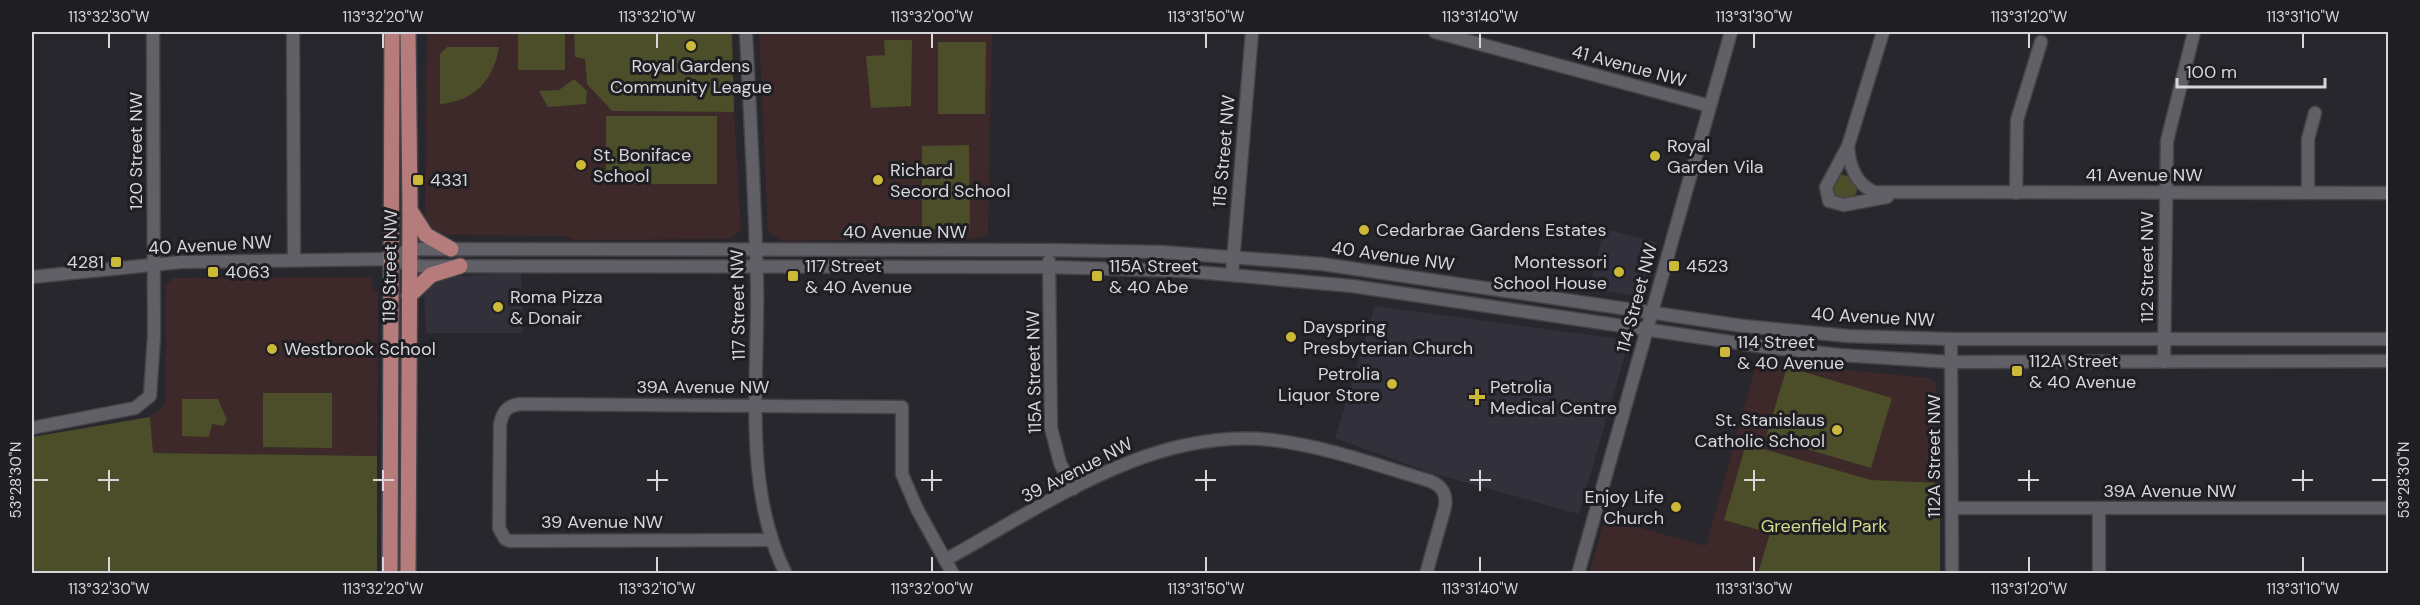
<svg xmlns="http://www.w3.org/2000/svg" width="2420" height="605" font-family="'DM Sans',sans-serif">
	<style>
		.built { fill: #31303b }
		.education { fill: #3d2929 }
		.green { fill: #4b4e28 }
		.lines { fill: none; stroke-linecap: round; stroke-linejoin: round }
		.minor-casing { stroke: #444348; stroke-width: 15 }
		.major-casing { stroke: #444348; stroke-width: 18 }
		.minor { stroke: #616067; stroke-width: 12 }
		.major { stroke: #b57c7b; stroke-width: 15 }
		.ticks { fill: none; stroke: #d7d6da; stroke-width: 2 }
		.poi-dot { fill: #cdb938; stroke: #1e1e23; stroke-width: 2 }
		.labels { text-anchor: middle; dominant-baseline: central; stroke-width: 6; stroke-linejoin: round; paint-order: stroke }
		.poi-label { font-size: 18px; fill: #d7d6da; stroke: #1e1e23; text-anchor: start }
		.street-label { font-size: 18px; fill: #d7d6da; stroke: #1e1e23 }
		.park-label { font-size: 18px; fill: #d5db8c; stroke: #1e1e23 }
		.neatline { fill: none; stroke: #d7d6da; stroke-width: 2 }
		.ticks-label { font-size: 15px; text-anchor: middle; fill: #d7d6da }
	</style>
	<rect width="100%" height="100%" fill="#28272d"/>
	<g class="built">
		<polygon points="1604,229 1656,242 1641,297 1589,289"/>
		<polygon points="521,273 523,333 426,333 424,290 439,277"/>
		<polygon points="1375,306 1620,339 1628,344 1579,514 1428,472 1335,438"/>
	</g>
	<g class="education">
		<polygon points="427,32 574,32 575,57 585,59 587,84 612,111 734,112 741,229 731,239 574,240 564,236 448,235 435,231 425,218"/>
		<polygon points="759,32 992,32 988,236 968,239 781,241 768,232"/>
		<polygon points="371,277 372,288 378,293 377,456 152,453 150,417 165,404 166,285 173,278"/>
		<polygon points="1757,361 1928,378 1936,383 1940,483 1787,477 1758,573 1589,574 1605,518 1706,546"/>
	</g>
	<g class="green">
		<rect x="518" y="32" width="47" height="38"/>
		<polygon points="574,32 732,32 734,112 612,111 587,84 585,59 575,57"/>
		<polygon points="884,40 912,40 911,106 871,108 866,56 885,55"/>
		<polygon points="938,42 986,42 985,114 938,114"/>
		<path d="M447,47h52c-5,33 -26,55 -59,57v-50z"/>
		<polygon points="574,79 587,91 586,104 548,107 539,91 559,90"/>
		<rect x="606" y="116" width="111" height="68"/>
		<polygon points="969,145 970,229 922,229 922,146"/>
		<path d="M1840,174l8,2c6,7 13,12 6,21l-12,3 -8,-4 -3,-9z"/>
		<polygon points="1787,367 1892,398 1871,468 1766,437"/>
		<polygon points="263,393 332,393 332,448 263,447"/>
		<polygon points="182,399 218,399 227,420 223,426 212,424 209,437 182,436"/>
		<polygon points="150,417 153,453 377,456 377,573 32,573 32,437"/>
		<polygon points="1746,444 1871,480 1940,483 1940,573 1758,573 1770,533 1724,520"/>
	</g>
	<g class="lines">
		<g class="minor-casing">
			<g id="minor">
				<polyline points="293,32 294,260"/>
				<path d="M746,32c4,83 9,167 11,250 2,94 -15,206 29,292"/>
				<polyline points="1435,32 1710,106"/>
				<path d="M1883,32l-35,114c1,19 8,38 26,46l514,1"/>
				<polyline points="1848,146 1826,187 1829,201 1844,205 1887,197"/>
				<polyline points="2016,193 2017,120 2041,42"/>
				<polyline points="2308,193 2308,139 2315,113"/>
				<polyline points="391,259 409,249 1049,250 1162,252 1322,264 1743,326 1848,336 1951,339 2388,339"/>
				<polyline points="1049,261 1051,428 1060,463 1073,489"/>
				<polyline points="1232,274 1252,32"/>
				<polyline points="32,277 181,262 391,259 409,265 421,266 1050,267 1185,271 1352,286 1765,347 1840,355 1951,362 2388,361"/>
				<polyline points="1951,339 1952,574"/>
				<polyline points="2164,362 2167,141 2194,32"/>
				<polyline points="32,428 135,408 150,396 154,336 153,32"/>
				<polyline points="1952,508 2388,508"/>
				<path d="M772,540l-262,1 -5,-2 -6,-11 1,-104c3,-13 7,-18 20,-20l382,3v67l15,35 36,65"/>
				<path d="M945,560c102,-56 206,-133 327,-120 53,6 107,26 158,41 12,5 17,12 15,26l-19,67"/>
				<polyline points="1578,574 1731,32"/>
				<polyline points="2099,574 2099,509"/>
			</g>
		</g>
		<g class="major-casing">
			<g id="major">
				<polyline points="410,210 426,235 451,249"/>
				<polyline points="409,296 431,275 460,266"/>
				<polyline points="390,574 392,32"/>
				<polyline points="408,574 410,210 408,32"/>
			</g>
		</g>
		<use href="#minor" class="minor"/>
		<use href="#major" class="major"/>
	</g>
	<path class="ticks" d="M109,33v15M383,33v15M657,33v15M932,33v15M1206,33v15M1480,33v15M1754,33v15M2029,33v15M2303,33v15M109,470v21M383,470v21M657,470v21M932,470v21M1206,470v21M1480,470v21M1754,470v21M2029,470v21M2303,470v21M33,480h15M98,480h21M373,480h21M647,480h21M921,480h21M1195,480h21M1470,480h21M1744,480h21M2018,480h21M2292,480h21M2372,480h15M109,557v15M383,557v15M657,557v15M932,557v15M1206,557v15M1480,557v15M1754,557v15M2029,557v15M2303,557v15"/>
	<g class="poi-dot">
		<circle cx="691" cy="46" r="6"/>
		<circle cx="1655" cy="156" r="6"/>
		<circle cx="581" cy="165" r="6"/>
		<rect x="412" y="174" width="12" height="12" rx="3"/>
		<circle cx="878" cy="180" r="6"/>
		<circle cx="1364" cy="230" r="6"/>
		<rect x="110" y="256" width="12" height="12" rx="3"/>
		<rect x="1668" y="260" width="12" height="12" rx="3"/>
		<rect x="207" y="266" width="12" height="12" rx="3"/>
		<circle cx="1619" cy="272" r="6"/>
		<rect x="787" y="270" width="12" height="12" rx="3"/>
		<rect x="1091" y="270" width="12" height="12" rx="3"/>
		<circle cx="498" cy="307" r="6"/>
		<circle cx="1291" cy="337" r="6"/>
		<circle cx="272" cy="349" r="6"/>
		<rect x="1719" y="346" width="12" height="12" rx="3"/>
		<rect x="2011" y="365" width="12" height="12" rx="3"/>
		<circle cx="1392" cy="384" r="6"/>
		<path d="M1474 388h6v6h6v6h-6v6h-6v-6h-6v-6h6z"/>
		<circle cx="1837" cy="430" r="6"/>
		<circle cx="1676" cy="507" r="6"/>
	</g>
	<g class="labels">
		<g class="poi-label">
			<text x="691" y="66" text-anchor="middle">Royal Gardens<tspan x="691" dy="21">Community League</tspan></text>
			<text x="1667" y="146">Royal<tspan x="1667" dy="21">Garden Vila</tspan></text>
			<text x="593" y="155">St. Boniface<tspan x="593" dy="21">School</tspan></text>
			<text x="890" y="170">Richard<tspan x="890" dy="21">Secord School</tspan></text>
			<text x="430" y="180">4331</text>
			<text x="1376" y="230">Cedarbrae Gardens Estates</text>
			<text x="104" y="262" text-anchor="end">4281</text>
			<text x="1607" y="262" text-anchor="end">Montessori<tspan x="1607" dy="21">School House</tspan></text>
			<text x="805" y="266">117 Street<tspan x="805" dy="21">&amp; 40 Avenue</tspan></text>
			<text x="1109" y="266">115A Street<tspan x="1109" dy="21">&amp; 40 Abe</tspan></text>
			<text x="1686" y="266">4523</text>
			<text x="225" y="272">4063</text>
			<text x="510" y="297">Roma Pizza<tspan x="510" dy="21">&amp; Donair</tspan></text>
			<text x="1303" y="327">Dayspring<tspan x="1303" dy="21">Presbyterian Church</tspan></text>
			<text x="1737" y="342">114 Street<tspan x="1737" dy="21">&amp; 40 Avenue</tspan></text>
			<text x="284" y="349">Westbrook School</text>
			<text x="2029" y="361">112A Street<tspan x="2029" dy="21">&amp; 40 Avenue</tspan></text>
			<text x="1380" y="374" text-anchor="end">Petrolia<tspan x="1380" dy="21">Liquor Store</tspan></text>
			<text x="1490" y="387">Petrolia<tspan x="1490" dy="21">Medical Centre</tspan></text>
			<text x="1825" y="420" text-anchor="end">St. Stanislaus<tspan x="1825" dy="21">Catholic School</tspan></text>
			<text x="1664" y="497" text-anchor="end">Enjoy Life<tspan x="1664" dy="21">Church</tspan></text>
		</g>
		<g class="street-label">
			<text transform="translate(1629 66) rotate(15)">41 Avenue NW</text>
			<text transform="translate(136 151) rotate(-90)">120 Street NW</text>
			<text transform="translate(1224 151) rotate(-85)">115 Street NW</text>
			<text x="2144" y="175">41 Avenue NW</text>
			<text x="905" y="232">40 Avenue NW</text>
			<text transform="translate(210 245) rotate(-3)">40 Avenue NW</text>
			<text transform="translate(1393 256) rotate(8)">40 Avenue NW</text>
			<text transform="translate(390 266) rotate(-89)">119 Street NW</text>
			<text transform="translate(2147 267) rotate(-90)">112 Street NW</text>
			<text transform="translate(1637 298) rotate(-75)">114 Street NW</text>
			<text transform="translate(738 305) rotate(-91)">117 Street NW</text>
			<text transform="translate(1873 317) rotate(3)">40 Avenue NW</text>
			<text transform="translate(1034 372) rotate(-91)">115A Street NW</text>
			<text x="703" y="387">39A Avenue NW</text>
			<text transform="translate(1934 456) rotate(-90)">112A Street NW</text>
			<text transform="translate(1077 470) rotate(-27)">39 Avenue NW</text>
			<text x="2170" y="491">39A Avenue NW</text>
			<text x="602" y="522">39 Avenue NW</text>
		</g>
		<g class="park-label">
			<text x="1824" y="526">Greenfield Park</text>
		</g>
	</g>
	<rect width="2420" height="605" fill="none" stroke="#1e1e23" stroke-width="66"/>
	<path d="M2177 78v9h148v-9" fill="none" stroke="#d7d6da" stroke-width="3"/>
	<text x="2186" y="78" font-size="18" fill="#d7d6da" stroke="#1e1e23" stroke-width="4.5" paint-order="stroke">100 m</text>
	<rect x="33" y="33" width="2354" height="539" class="neatline"/>
	<g class="ticks-label">
		<text x="109" y="22">113°32'30"W</text>
		<text x="383" y="22">113°32'20"W</text>
		<text x="657" y="22">113°32'10"W</text>
		<text x="932" y="22">113°32'00"W</text>
		<text x="1206" y="22">113°31'50"W</text>
		<text x="1480" y="22">113°31'40"W</text>
		<text x="1754" y="22">113°31'30"W</text>
		<text x="2029" y="22">113°31'20"W</text>
		<text x="2303" y="22">113°31'10"W</text>
		<text transform="translate(16 480) rotate(-90)" y="5">53°28'30"N</text>
		<text transform="translate(2404 480) rotate(-90)" y="5">53°28'30"N</text>
		<text x="109" y="594">113°32'30"W</text>
		<text x="383" y="594">113°32'20"W</text>
		<text x="657" y="594">113°32'10"W</text>
		<text x="932" y="594">113°32'00"W</text>
		<text x="1206" y="594">113°31'50"W</text>
		<text x="1480" y="594">113°31'40"W</text>
		<text x="1754" y="594">113°31'30"W</text>
		<text x="2029" y="594">113°31'20"W</text>
		<text x="2303" y="594">113°31'10"W</text>
	</g>
</svg>
